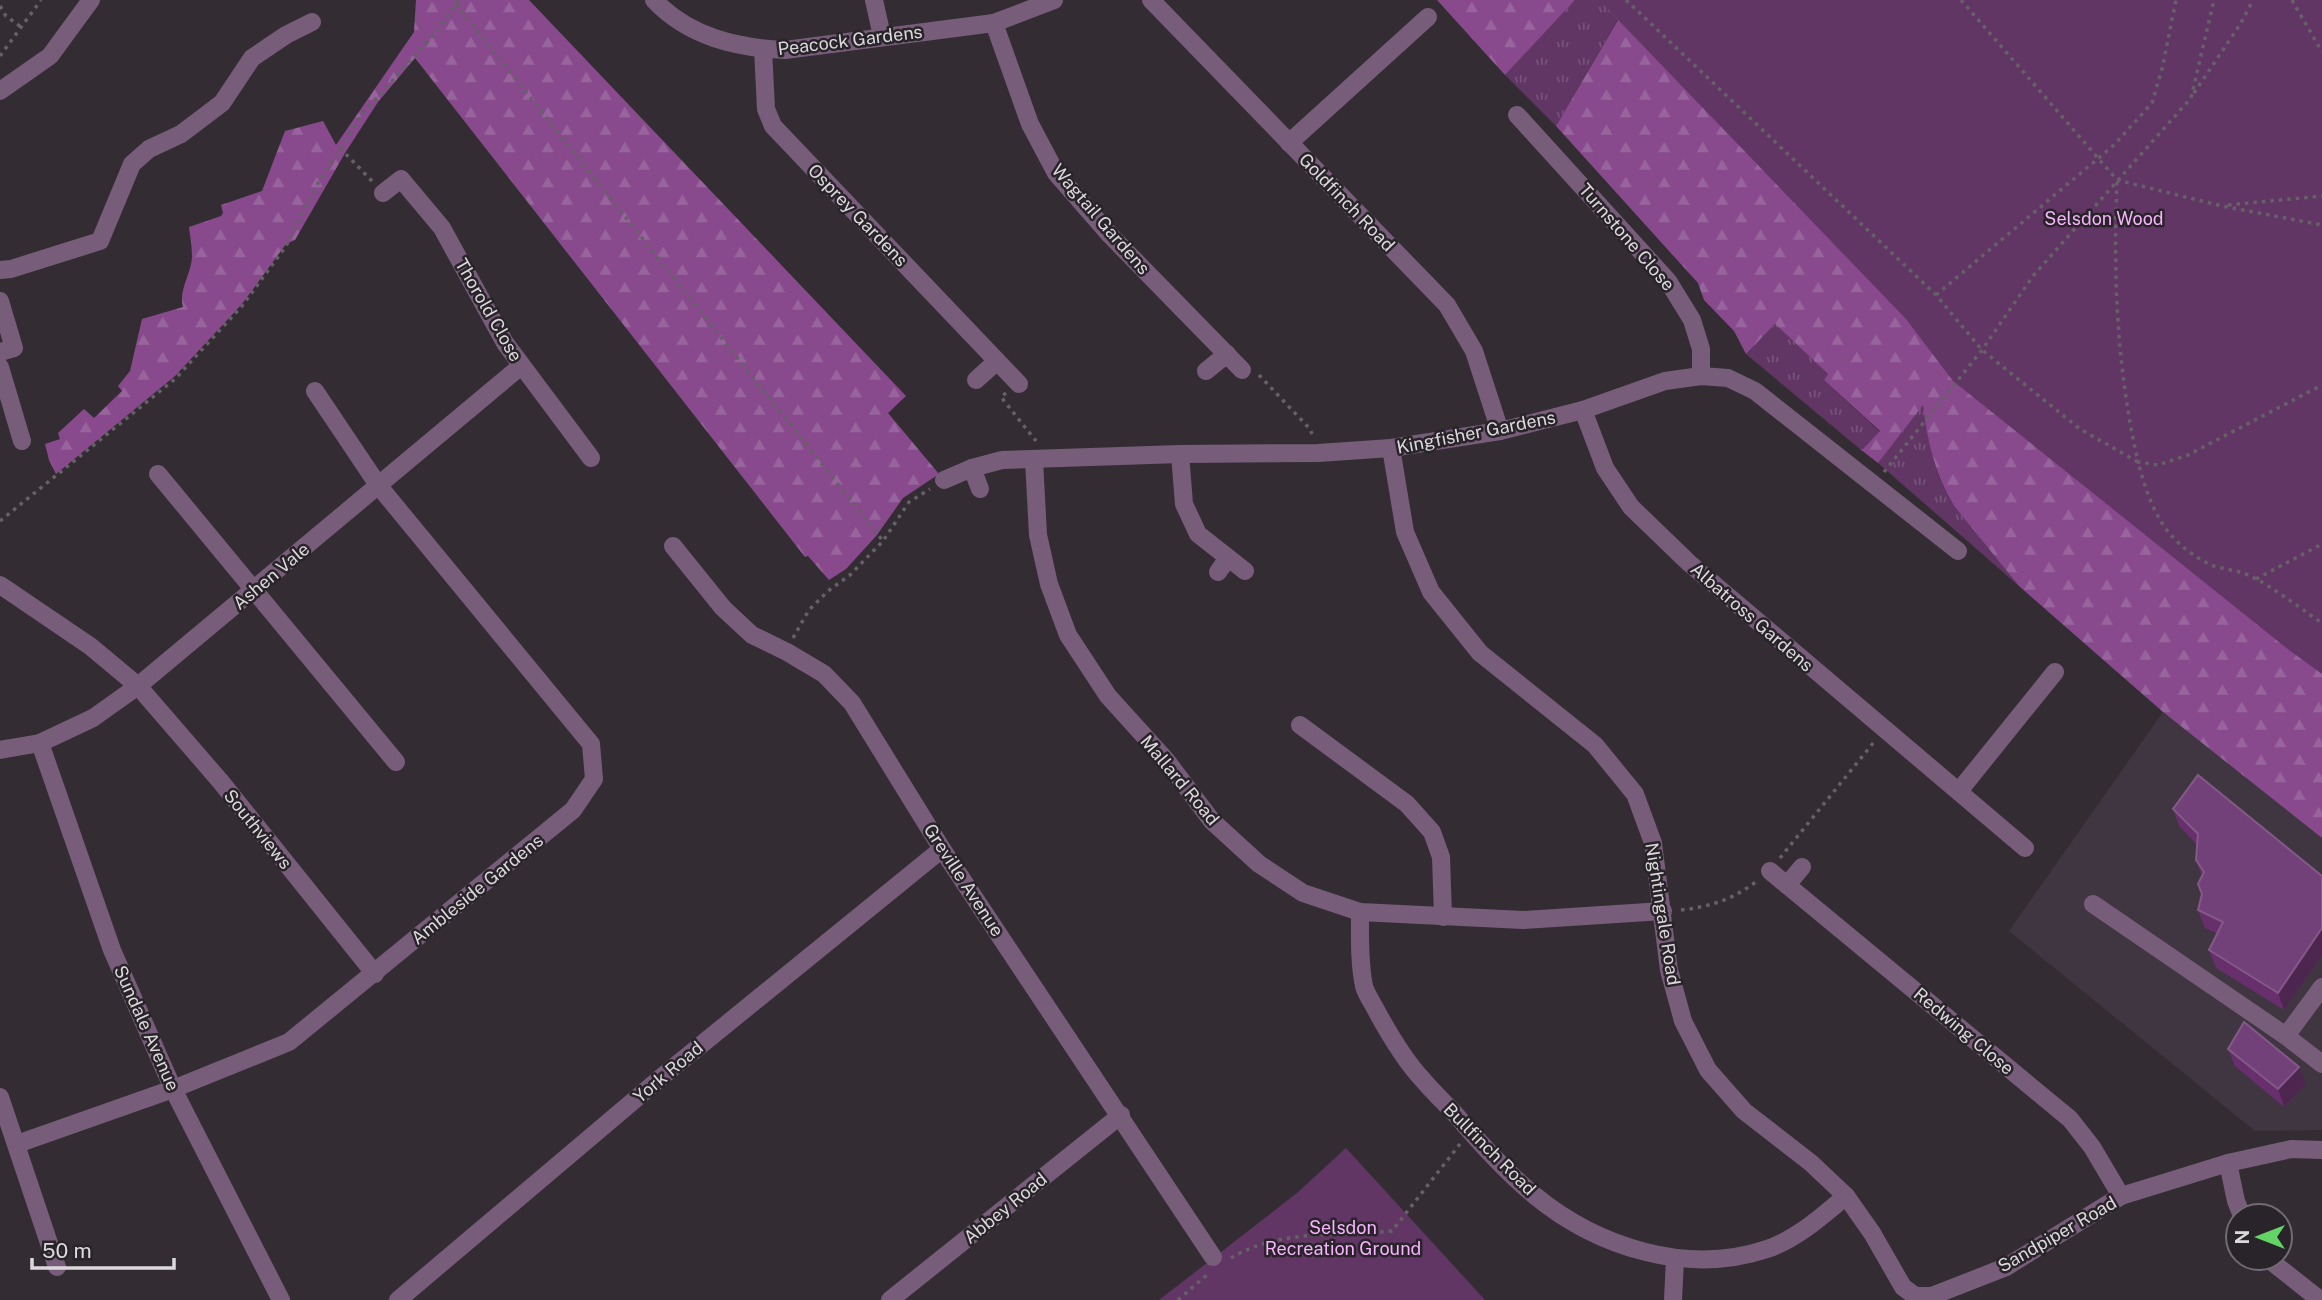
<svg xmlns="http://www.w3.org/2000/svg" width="2322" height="1300" font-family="'Public Sans',sans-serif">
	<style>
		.built { fill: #403641 }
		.grass { fill: url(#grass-tufts) }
		.forest { fill: url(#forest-firs) }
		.park { fill: #613665 }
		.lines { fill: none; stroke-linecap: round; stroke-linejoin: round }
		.path { stroke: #666167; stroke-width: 3.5; stroke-dasharray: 3.5 5; stroke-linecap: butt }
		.minor { stroke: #785d7a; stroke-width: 18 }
		.wall { fill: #672f6c }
		.shaded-wall { fill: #4d2650 }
		.building { fill: #734179; stroke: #845988; stroke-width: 2 }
		.labels { text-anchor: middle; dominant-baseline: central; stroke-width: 5; stroke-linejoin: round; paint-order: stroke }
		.street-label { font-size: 18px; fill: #dcd9dd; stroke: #292429 }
		.park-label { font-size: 18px; fill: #f7b3fd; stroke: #292429 }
	</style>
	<defs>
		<pattern id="grass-tufts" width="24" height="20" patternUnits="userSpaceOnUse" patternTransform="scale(1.75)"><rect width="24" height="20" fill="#613665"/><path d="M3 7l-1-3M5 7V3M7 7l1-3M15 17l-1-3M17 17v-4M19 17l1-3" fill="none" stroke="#77527b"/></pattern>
		<pattern id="forest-firs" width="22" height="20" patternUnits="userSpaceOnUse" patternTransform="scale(1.75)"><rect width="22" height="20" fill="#884a8d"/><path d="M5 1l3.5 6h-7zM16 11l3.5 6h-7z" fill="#98649d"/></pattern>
	</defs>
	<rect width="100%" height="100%" fill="#332d33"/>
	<polygon class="built" points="2163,712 2322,838 2322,1130 2255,1131 2009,931"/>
	<g class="grass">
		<polygon points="1575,0 1599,0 1618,19 1556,126 1505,75"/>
		<polygon points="1775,324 1828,374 1824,380 1880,432 1863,449 1860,449 1746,354"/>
		<path d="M1923,404c5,37 11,69 31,102l65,80 -141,-123z"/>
	</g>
	<g class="forest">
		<path d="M416,0h113l377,396 -18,17 51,61 -36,24 -26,37 -31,34 -17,11 -21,-24 -3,1 -390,-499 -37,44 -33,51 -50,87 -9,4 -44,60 -67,72 -119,98 -7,-14 -4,-16 15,-5 -2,-6 26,-24 10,9 28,-27 -4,-5 12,-15 12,-52 41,-12c-5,-17 9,-34 9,-51 0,-10 -2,-20 -3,-29l32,-11 2,-3 -2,-8 41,-14 23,-60 38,-10 13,24 78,-113z"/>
		<polygon points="1437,0 1575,0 1505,75"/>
		<path d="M1599,0l723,650v188l-159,-126 -144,-126 -65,-80c-19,-32 -27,-65 -31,-101l-45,58 -18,-14h3l17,-18 -56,-51 4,-6 -53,-50 -29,30 -12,-23 -30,-31 -6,-17 -142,-157 62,-106z"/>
	</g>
	<g class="park">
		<polygon points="1599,0 2322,0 2322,674 2289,650 1953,381 1906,319"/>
		<polygon points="1346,1148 1485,1300 1159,1300 1297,1193"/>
	</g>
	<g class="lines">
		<g class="path">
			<path d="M1626,0l310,295 46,55 98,79 58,33c13,47 25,78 71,102 12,6 28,5 41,12 25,12 48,31 72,47"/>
			<polyline points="1961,0 2117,180"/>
			<polyline points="2292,0 2322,52"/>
			<polyline points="456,4 883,541"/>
			<polyline points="0,6 6,16 21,27"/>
			<polyline points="0,56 41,0"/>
			<polyline points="2194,93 2241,23 2253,0"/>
			<polyline points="340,148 372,181"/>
			<polyline points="2117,180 2222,206 2322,225"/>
			<path d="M2117,182c-4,94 0,188 21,280l20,3 30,-10 134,-70"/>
			<polyline points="2228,205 2322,196"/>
			<polyline points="1936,295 2114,145 2152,103 2162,69 2176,0"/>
			<polyline points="1259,375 1310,429 1312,434"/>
			<polyline points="1006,393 1001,397 1036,441"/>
			<polyline points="1884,472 1982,350 2033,276 2191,98 2214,0"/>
			<polyline points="0,521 175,379 242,306 286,246 319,181 364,112 436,32 459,0"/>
			<polyline points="2256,579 2322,544"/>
			<polyline points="793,638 809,610 828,591 850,575 883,541 909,502 930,489"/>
			<polyline points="1780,858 1874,742"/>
			<path d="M1681,910c28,-3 53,-11 76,-29"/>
			<path d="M1231,1258c48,-29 108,-22 161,-27l68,-87"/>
			<polyline points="1178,1300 1208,1274"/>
		</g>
		<g class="minor">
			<path d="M654,0c35,37 83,48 131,50l209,-27 60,-23"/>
			<polyline points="874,0 882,36"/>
			<polyline points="1151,0 1447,305 1474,351 1500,431"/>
			<polyline points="994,23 1030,124 1056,173 1110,235 1242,370"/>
			<polyline points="763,49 766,109 773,126 1019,384"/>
			<polyline points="0,91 50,56 91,0"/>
			<polyline points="1517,115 1668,281 1692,320 1701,349 1701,376"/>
			<polyline points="1289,143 1428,17"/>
			<polyline points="383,193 401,179 442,228 505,343 591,458"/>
			<polyline points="0,270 11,269 100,241 132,164 149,149 181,134 222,103 252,58 286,35 312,22"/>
			<polyline points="0,301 14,348 0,352"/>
			<polyline points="0,367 22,441"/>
			<polyline points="1206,371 1227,354"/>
			<polyline points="976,380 997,361"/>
			<polyline points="1583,410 1605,468 1631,507 1689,563 2025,848"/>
			<polyline points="1391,448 1405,532 1431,592 1480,653 1595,745 1635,794 1653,843 1669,970 1683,1021 1708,1070 1744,1111 1811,1163 1846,1196 1872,1233 1903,1287 1915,1296"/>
			<polyline points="1180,454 1184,504 1198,534 1245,571"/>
			<polyline points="1034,460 1038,535 1049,584 1068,635 1108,696 1166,760 1212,821 1259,864 1303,893 1360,912 1523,920 1663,911"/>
			<polyline points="972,468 980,489"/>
			<polyline points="158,474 396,762"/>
			<polyline points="944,480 972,468 1002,460 1180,454 1318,453 1391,448 1500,431 1583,410 1665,381 1701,376 1728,378 1755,391 1958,551"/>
			<polyline points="673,546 723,608 752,635 787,652 824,674 852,703 942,849 1213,1257"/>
			<polyline points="1218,572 1228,558"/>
			<polyline points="0,585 90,646 138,686 221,782 375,974"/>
			<polyline points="1300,725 1407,804 1432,832 1441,857 1443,917"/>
			<polyline points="40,743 112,950 173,1089 281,1300"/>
			<polyline points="0,750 40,743 93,718 138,686 521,366"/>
			<polyline points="1959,791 2055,672"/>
			<polyline points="1770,871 2070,1119 2092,1147 2121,1196"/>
			<polyline points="1787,885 1802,867"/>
			<polyline points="2093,904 2286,1036 2322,1064"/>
			<path d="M1360,912c0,24 -1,50 4,74 2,8 8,16 12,24 13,24 28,50 47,70 10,12 22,23 33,35 23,27 50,57 78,80 63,52 153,81 233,54 30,-10 55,-33 79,-53"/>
			<polyline points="2286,1036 2322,987"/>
			<polyline points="0,1097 57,1267"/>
			<polyline points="17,1144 173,1089 289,1042 573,810 594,779 591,744 378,485 315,391"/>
			<polyline points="2228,1163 2236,1201 2242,1216"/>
			<polyline points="2267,1258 2320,1300"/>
			<polyline points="1915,1296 1932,1296 2006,1267 2121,1196 2228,1163 2291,1149 2322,1150"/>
			<polyline points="398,1300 664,1075 942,849"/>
			<polyline points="890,1300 1121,1115"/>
			<polyline points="1673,1300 1675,1259"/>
		</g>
	</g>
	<g class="wall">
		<polygon points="2173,809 2322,876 2322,955 2284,1010 2216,968 2209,950 2218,934 2205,928 2198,910 2202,895 2198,884 2202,876 2196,860 2197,845 2179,826"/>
		<polygon points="2228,1049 2306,1084 2284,1107 2235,1066"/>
	</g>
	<g class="shaded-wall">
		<polygon points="2322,928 2322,955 2284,1010 2278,993"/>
		<polygon points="2299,1067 2306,1084 2284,1107 2278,1089"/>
	</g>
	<g class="building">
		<polygon points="2198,775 2322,876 2322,928 2278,993 2209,950 2223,922 2198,910 2202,894 2198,884 2204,872 2196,860 2198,834 2173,809"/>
		<polygon points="2244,1022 2299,1067 2278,1089 2228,1049"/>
	</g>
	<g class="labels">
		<g class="street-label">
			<text transform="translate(850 40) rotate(-7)">Peacock Gardens</text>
			<text transform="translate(1347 202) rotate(46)">Goldfinch Road</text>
			<text transform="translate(858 215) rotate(46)">Osprey Gardens</text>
			<text transform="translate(1101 219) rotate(49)">Wagtail Gardens</text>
			<text transform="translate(1627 237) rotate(49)">Turnstone Close</text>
			<text transform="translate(489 310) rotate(60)">Thorold Close</text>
			<text transform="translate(1476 432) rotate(-11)">Kingfisher Gardens</text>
			<text transform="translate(271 576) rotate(-40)">Ashen Vale</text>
			<text transform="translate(1752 617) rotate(41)">Albatross Gardens</text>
			<text transform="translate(1180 780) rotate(50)">Mallard Road</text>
			<text transform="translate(258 829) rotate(51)">Southviews</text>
			<text transform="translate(964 880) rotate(57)">Greville Avenue</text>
			<text transform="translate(477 889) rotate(-39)">Ambleside Gardens</text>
			<text transform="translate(1663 914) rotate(81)">Nightingale Road</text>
			<text transform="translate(147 1028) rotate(66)">Sundale Avenue</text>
			<text transform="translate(1964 1031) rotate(40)">Redwing Close</text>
			<text transform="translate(668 1072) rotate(-40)">York Road</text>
			<text transform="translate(1490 1149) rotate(45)">Bullfinch Road</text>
			<text transform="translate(1005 1208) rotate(-39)">Abbey Road</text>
			<text transform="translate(2057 1234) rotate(-30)">Sandpiper Road</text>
		</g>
		<g class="park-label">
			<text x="2104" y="218">Selsdon Wood</text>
			<text x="1343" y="1227">Selsdon<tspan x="1343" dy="21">Recreation Ground</tspan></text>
		</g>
	</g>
	<g transform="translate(2259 1237) rotate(270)"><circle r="33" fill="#292429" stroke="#716c71" stroke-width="2"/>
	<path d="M0-5L12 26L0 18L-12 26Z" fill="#65d467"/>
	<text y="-10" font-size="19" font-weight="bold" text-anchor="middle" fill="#dcd9dd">N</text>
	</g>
	<path d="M32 1258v10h142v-10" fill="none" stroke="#dcd9dd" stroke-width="3.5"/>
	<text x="42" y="1258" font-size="21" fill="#dcd9dd" stroke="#292429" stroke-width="5" paint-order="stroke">50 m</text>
</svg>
